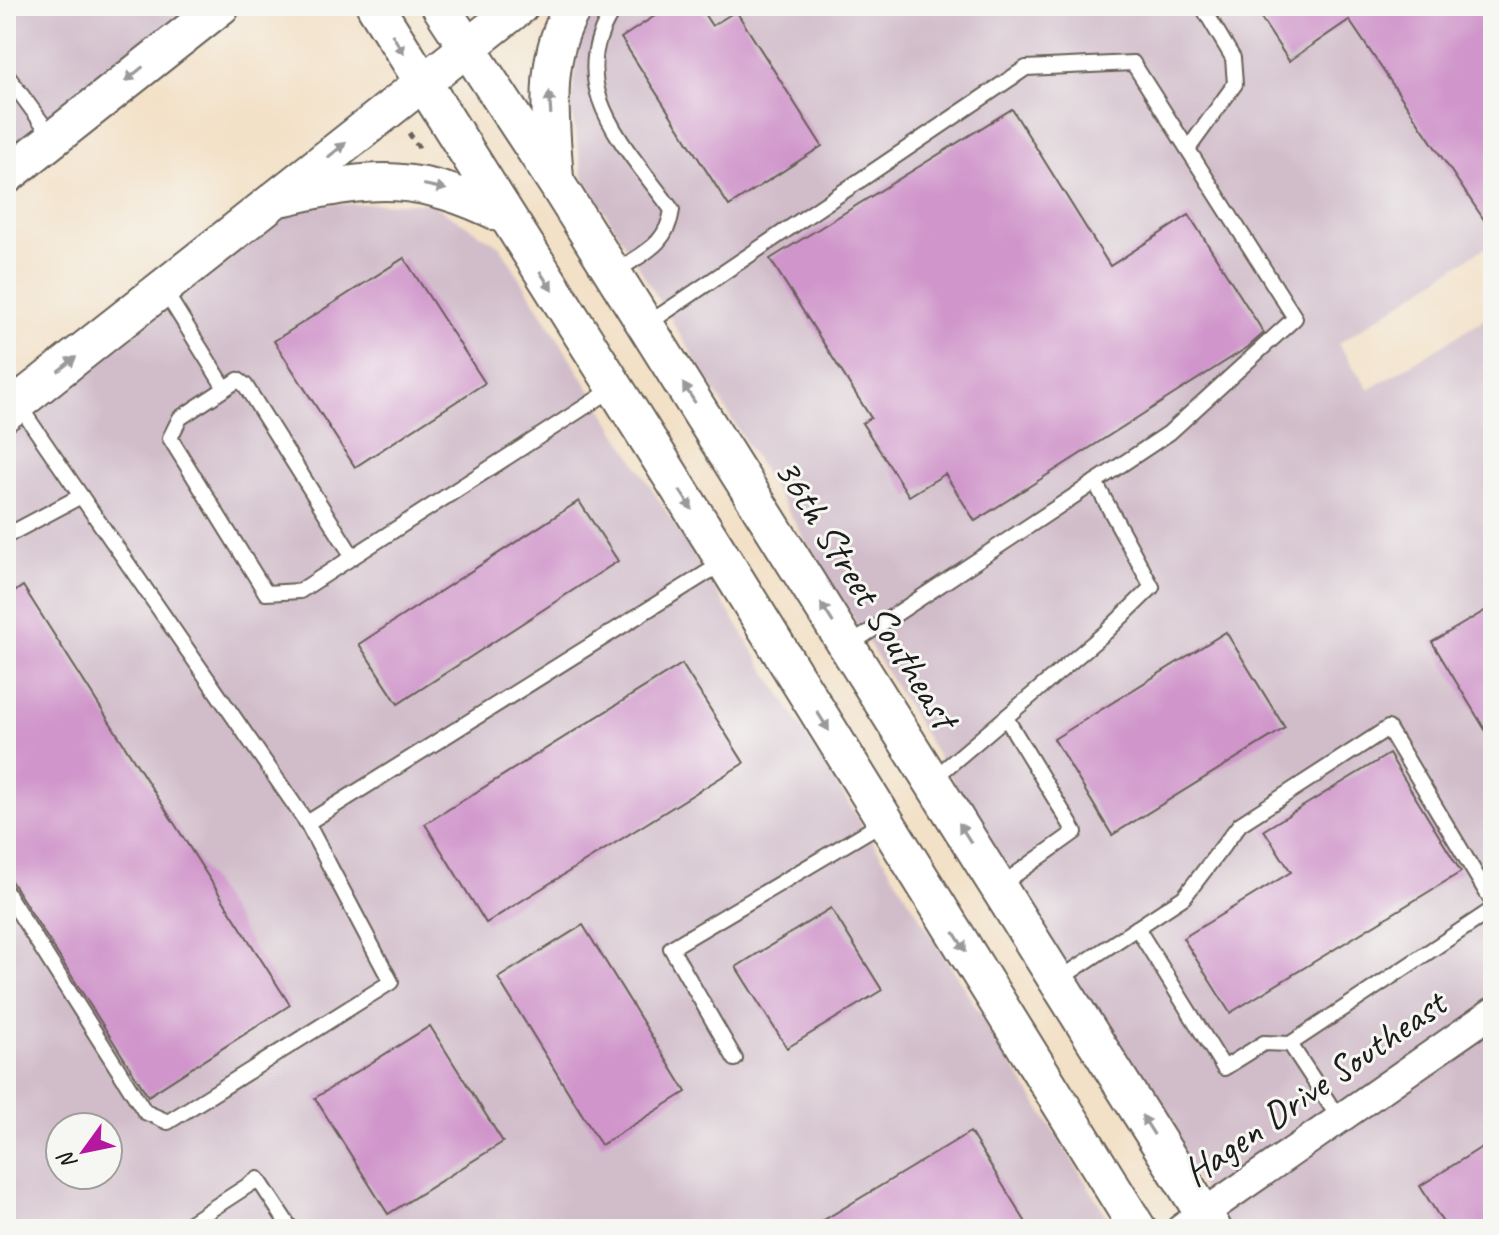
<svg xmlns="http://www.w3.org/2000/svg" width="1499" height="1235" font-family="Caveat,sans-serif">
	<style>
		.industrial { fill: #d1bdca; fill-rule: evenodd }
		.building { fill: #d096cb }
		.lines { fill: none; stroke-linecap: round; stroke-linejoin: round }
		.service-casing { stroke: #676158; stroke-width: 18 }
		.minor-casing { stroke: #676158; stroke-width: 32 }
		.tertiary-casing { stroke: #676158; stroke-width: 40 }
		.path { stroke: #676158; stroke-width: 5; stroke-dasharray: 6 6; stroke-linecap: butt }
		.service { stroke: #fff; stroke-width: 14 }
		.minor { stroke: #fff; stroke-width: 28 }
		.tertiary { stroke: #fff; stroke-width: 36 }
		.oneway { fill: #999 }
		.labels { text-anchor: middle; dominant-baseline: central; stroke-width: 6; stroke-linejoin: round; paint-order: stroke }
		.street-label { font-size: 40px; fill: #1c1c1c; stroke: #f6f6f2 }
	</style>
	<rect width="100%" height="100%" fill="#f6f6f2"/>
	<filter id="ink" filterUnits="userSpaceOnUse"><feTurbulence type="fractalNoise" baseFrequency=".0125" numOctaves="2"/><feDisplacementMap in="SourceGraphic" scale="16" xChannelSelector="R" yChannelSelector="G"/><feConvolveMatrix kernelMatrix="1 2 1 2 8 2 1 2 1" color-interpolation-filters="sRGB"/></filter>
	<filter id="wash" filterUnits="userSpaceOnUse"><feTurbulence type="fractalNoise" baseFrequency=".006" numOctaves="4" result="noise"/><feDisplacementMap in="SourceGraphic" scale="32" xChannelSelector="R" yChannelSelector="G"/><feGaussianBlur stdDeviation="1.8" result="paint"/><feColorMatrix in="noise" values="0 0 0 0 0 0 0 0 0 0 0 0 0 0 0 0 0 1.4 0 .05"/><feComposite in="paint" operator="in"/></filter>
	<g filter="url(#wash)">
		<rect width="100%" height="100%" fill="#f3e1c7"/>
		<g class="industrial">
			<polygon points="6,6 185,6 179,18 6,151"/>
			<polygon points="596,6 1493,6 1493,242 1338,344 1369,390 1493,314 1493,1229 1227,1229 583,176 571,109 580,31"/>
			<path d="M430,203l70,43 615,983h-1109v-793l284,-225 43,-7zM60,1127h48v48h-48z"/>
		</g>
		<g id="blocks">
			<g class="building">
				<polygon points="670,6 699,6 712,26 736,11 822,146 729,206 621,38"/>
				<polygon points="1253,6 1493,6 1493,233 1349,20 1289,61"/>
				<polygon points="1012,109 1110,266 1189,215 1264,333 1248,347 975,521 945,474 909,496 862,423 871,418 770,259"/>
				<polygon points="404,258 485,383 355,467 274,341"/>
				<polygon points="579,501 618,561 398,704 359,644"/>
				<polygon points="23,586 290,1005 148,1096 6,873 6,598"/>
				<polygon points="1493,606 1493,743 1432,642"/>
				<polygon points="1226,632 1285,728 1112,835 1054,739"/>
				<polygon points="682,664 744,763 486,923 425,824"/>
				<polygon points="1389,754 1461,872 1230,1013 1183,938 1291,872 1264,830"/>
				<polygon points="831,908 882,990 787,1048 736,967"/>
				<polygon points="583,925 686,1092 601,1145 498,978"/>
				<polygon points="430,1026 503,1142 388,1214 315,1098"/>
				<polygon points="970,1132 1030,1229 809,1229"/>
				<polygon points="1493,1140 1493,1229 1447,1229 1420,1186"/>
			</g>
		</g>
	</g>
	<g filter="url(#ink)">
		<use href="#blocks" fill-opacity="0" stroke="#676158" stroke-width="2"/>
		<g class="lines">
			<g class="service-casing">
				<g id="service">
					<polyline points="6,74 53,138"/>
					<polyline points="1188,149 1235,84 1233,58 1202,6"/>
					<path d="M614,273c28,-20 53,-27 58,-63 -45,-63 -113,-125 -56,-204"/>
					<polyline points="164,290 225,388"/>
					<polyline points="646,325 1026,68 1133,63 1295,318 1169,433 848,646"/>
					<polyline points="18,404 81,496"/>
					<polyline points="6,536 81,496 307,823 391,982 168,1122 145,1112 6,892"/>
					<polyline points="353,557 245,385 238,380 180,418 170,438 266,593 300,591 614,388"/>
					<polyline points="932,780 1106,632 1152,587 1095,482"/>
					<polyline points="307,823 724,562"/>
					<polyline points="998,887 1075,832 1006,718"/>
					<polyline points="1137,928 1224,1068 1264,1043 1290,1044"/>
					<polyline points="1058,980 1184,897 1240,824 1388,728 1493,903"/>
					<polyline points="735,1059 671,948 885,821"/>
					<polyline points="1340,1120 1290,1044 1493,909"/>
					<polyline points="194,1229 190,1223 258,1179 291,1229"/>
				</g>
			</g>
			<g class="minor-casing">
				<polyline id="minor" points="1181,1229 1493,1012"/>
			</g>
			<g class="tertiary-casing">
				<g id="tertiary">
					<polyline points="375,6 725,562 1138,1229"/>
					<polyline points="440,6 555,181 1213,1229"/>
					<polyline points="6,176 221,6"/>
					<path d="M555,179c-4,-58 -14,-121 19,-173"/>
					<path d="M285,197c91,-21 133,-24 219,18"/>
					<polyline points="6,412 520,6"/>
				</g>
			</g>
			<polyline class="path" points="409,133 421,151"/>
			<use href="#service" class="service"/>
			<use href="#minor" class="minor"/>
			<use href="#tertiary" class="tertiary"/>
		</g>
		<defs><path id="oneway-solid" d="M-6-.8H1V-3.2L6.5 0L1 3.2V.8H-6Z" transform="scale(2)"/></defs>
		<g class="oneway">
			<use href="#oneway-solid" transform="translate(398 44) rotate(59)"/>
			<use href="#oneway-solid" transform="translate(134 74) rotate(141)"/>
			<use href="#oneway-solid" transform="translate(550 103) rotate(-94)"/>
			<use href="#oneway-solid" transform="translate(337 150) rotate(-39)"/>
			<use href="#oneway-solid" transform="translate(435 187) rotate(12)"/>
			<use href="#oneway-solid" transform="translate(546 281) rotate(58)"/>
			<use href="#oneway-solid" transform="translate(67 364) rotate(-38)"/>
			<use href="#oneway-solid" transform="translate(689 393) rotate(-122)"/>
			<use href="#oneway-solid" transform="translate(686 500) rotate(58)"/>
			<use href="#oneway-solid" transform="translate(827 613) rotate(-122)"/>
			<use href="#oneway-solid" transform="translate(823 721) rotate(58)"/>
			<use href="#oneway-solid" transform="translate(965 833) rotate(-122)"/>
			<use href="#oneway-solid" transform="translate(960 942) rotate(58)"/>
			<use href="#oneway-solid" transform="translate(1148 1125) rotate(-122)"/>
		</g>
	</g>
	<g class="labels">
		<g class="street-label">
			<text transform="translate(866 593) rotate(58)">36th Street Southeast</text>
			<text transform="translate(1314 1088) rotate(-35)">Hagen Drive Southeast</text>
		</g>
	</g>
	<rect width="1499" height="1235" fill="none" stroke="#f6f6f2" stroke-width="32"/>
	<g transform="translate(84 1151) rotate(237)"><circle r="38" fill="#f6f6f2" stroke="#9f9f9c" stroke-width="2"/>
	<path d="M0-6L14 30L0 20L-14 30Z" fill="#b5179e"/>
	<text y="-12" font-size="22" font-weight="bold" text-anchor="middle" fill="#1c1c1c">N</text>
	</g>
</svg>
